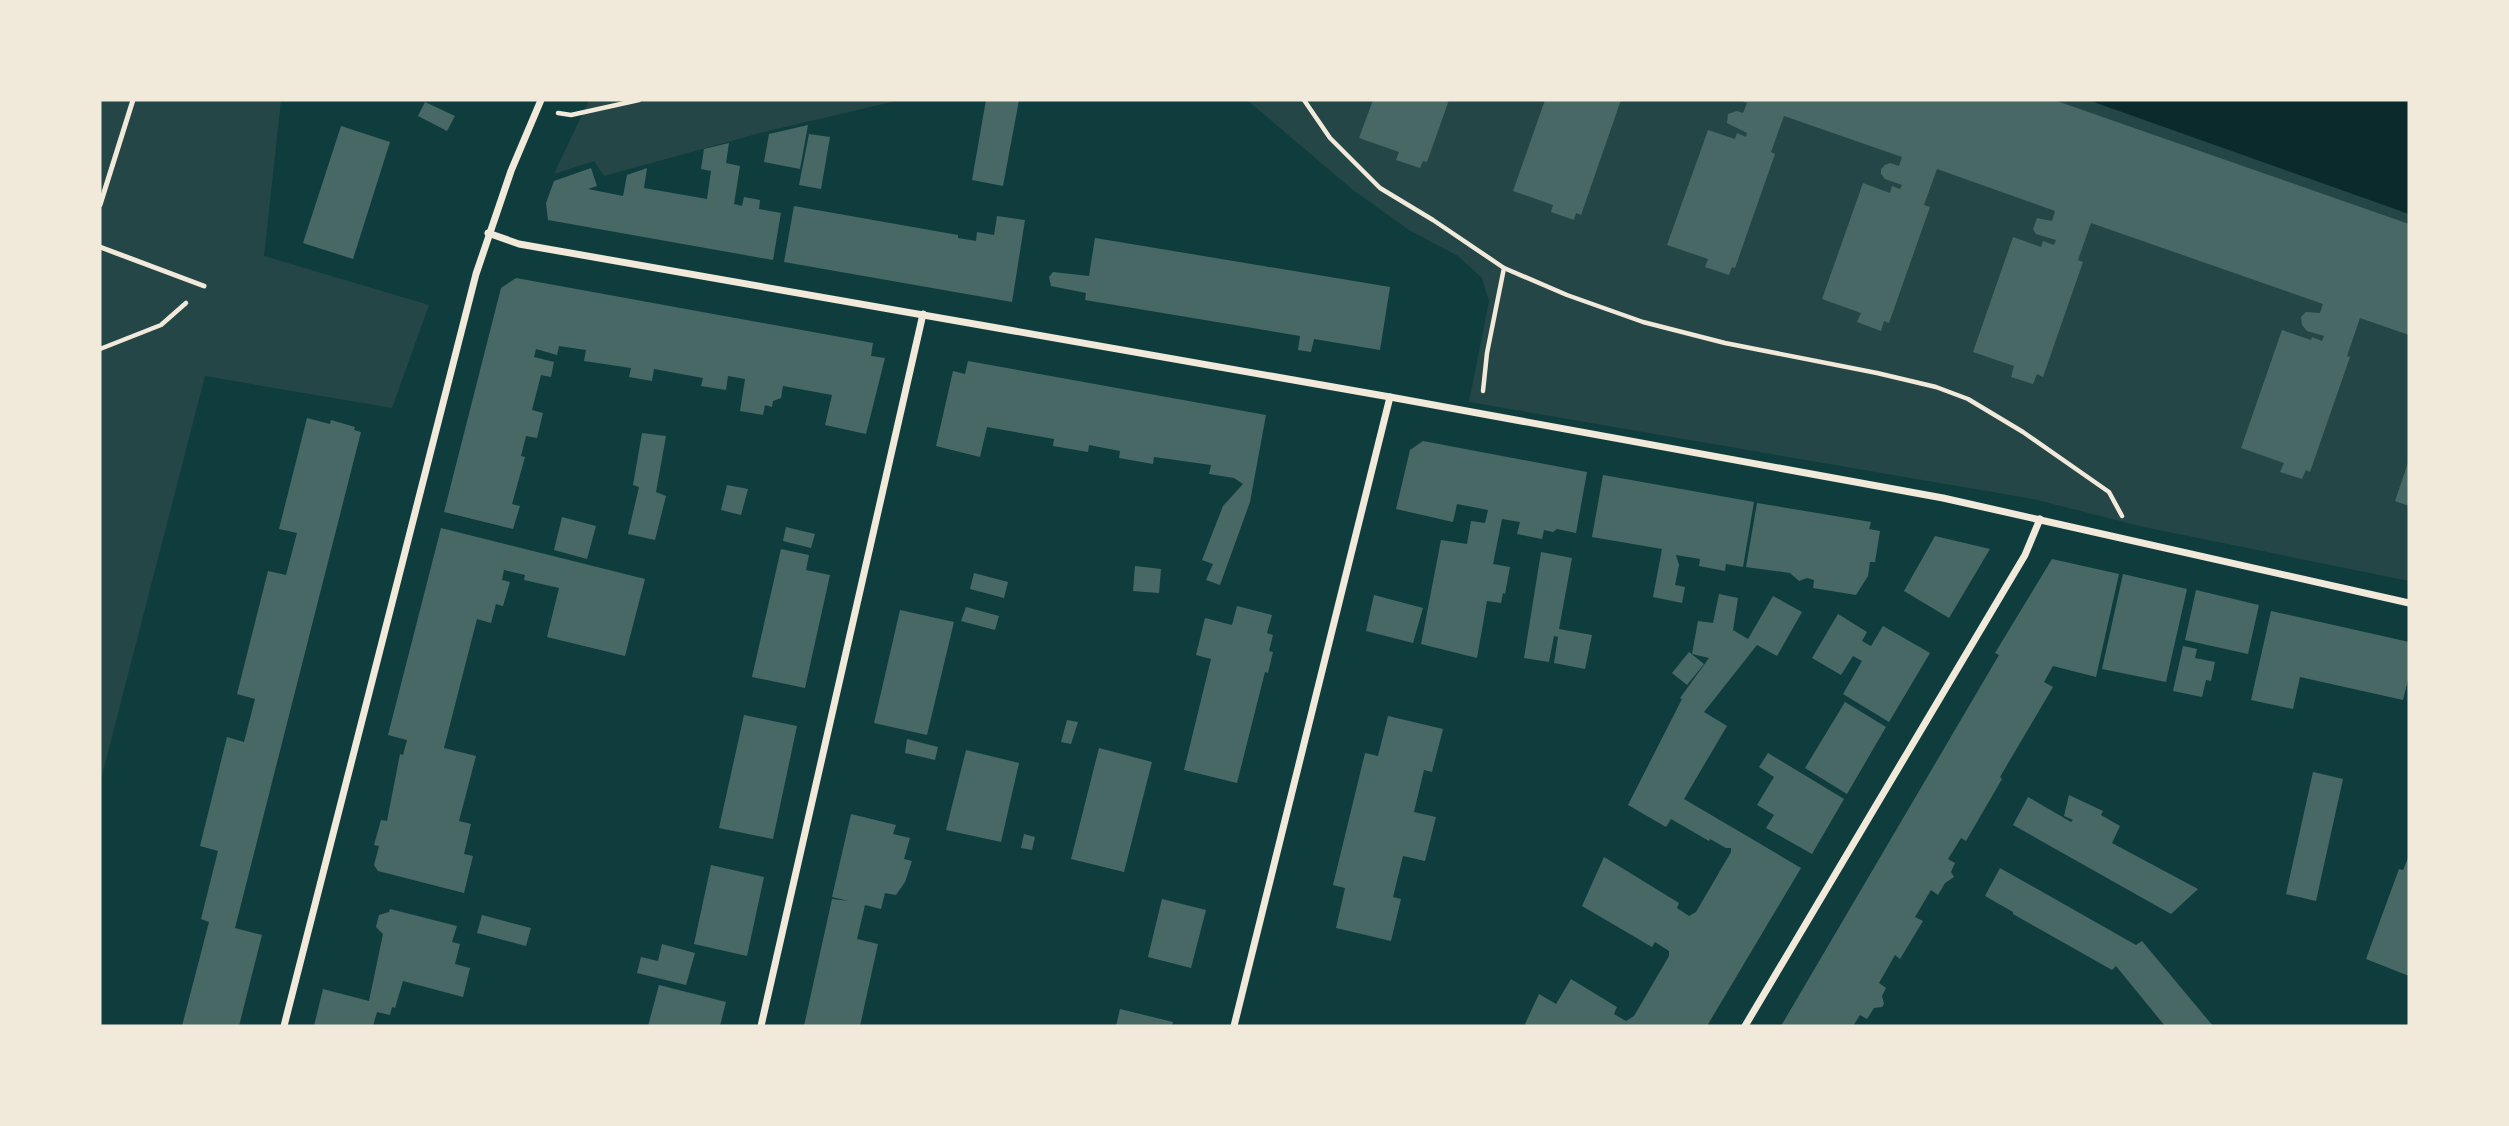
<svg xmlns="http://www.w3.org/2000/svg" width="2509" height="1126" font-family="'Times New Roman',serif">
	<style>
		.green { fill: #244646 }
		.water { fill: #0a2a2b }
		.building { fill: #486865 }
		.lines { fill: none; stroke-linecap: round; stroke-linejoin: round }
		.path { stroke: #f1e9da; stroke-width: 4.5 }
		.service { stroke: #f1e9da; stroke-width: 5 }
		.minor { stroke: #f1e9da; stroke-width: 7 }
	</style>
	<rect width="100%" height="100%" fill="#0f3d3e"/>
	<g class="green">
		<polygon points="100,100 281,100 264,256 429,305 392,408 205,376 100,783"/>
		<polygon points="589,100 900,100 768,131 604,176 594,161 554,174"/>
		<polygon points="1247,100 2409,100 2409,581 2144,527 2033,499 1469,402 1489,301 1482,278 1458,256 1409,230 1353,190"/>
	</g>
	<polygon class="water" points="2088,100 2409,100 2409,214"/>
	<g class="building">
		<polygon points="986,100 1019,100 1003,186 972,180"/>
		<polygon points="1373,100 1449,100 1427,162 1423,161 1420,168 1396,160 1399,152 1359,138"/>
		<polygon points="1545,100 1621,100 1581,215 1576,213 1574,220 1551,212 1553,205 1513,191"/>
		<polygon points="1740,100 2054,100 2409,224 2409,335 2360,318 2347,356 2350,357 2310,472 2306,470 2302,479 2280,472 2284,463 2241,448 2282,330 2311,340 2312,337 2322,341 2324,336 2307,331 2302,325 2301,317 2306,312 2320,313 2323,304 2091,223 2078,260 2083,262 2043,377 2037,374 2033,384 2011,377 2014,366 1973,352 2013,237 2041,247 2043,241 2054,245 2056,240 2036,234 2033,229 2037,218 2052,221 2055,211 1937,169 1924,205 1930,207 1889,323 1884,321 1881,331 1857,322 1861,313 1822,299 1863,183 1890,193 1892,186 1900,189 1902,185 1885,179 1881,174 1881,169 1885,165 1890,163 1899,166 1902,157 1784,116 1771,152 1775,154 1735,268 1732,267 1729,275 1705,267 1708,259 1667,245 1708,130 1735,139 1737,133 1746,137 1747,133 1727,123 1728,114 1737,111 1743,113 1747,103"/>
		<polygon points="425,102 455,116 447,131 418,116"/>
		<polygon points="808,125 800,169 764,162 769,134"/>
		<polygon points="341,126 390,142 353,259 303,243"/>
		<polygon points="809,134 830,137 821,189 799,185"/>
		<polygon points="729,143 726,163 740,166 734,204 742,206 744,197 760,200 759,209 781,213 773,260 548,220 546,203 554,181 591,168 597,186 588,189 623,196 627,175 647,168 644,188 707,199 711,171 701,169 704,149"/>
		<polygon points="794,206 958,235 958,238 976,241 977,232 994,235 997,216 1025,220 1012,302 784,262"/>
		<polygon points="1095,238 1390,287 1380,350 1314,339 1311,352 1298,350 1300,336 1085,300 1086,293 1051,286 1049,277 1053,272 1089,276"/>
		<polygon points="516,278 873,343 871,356 885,358 866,434 825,425 832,395 783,386 781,398 773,401 772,407 765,405 763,415 740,411 745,379 728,376 726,390 701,386 703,378 654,369 652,381 629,377 631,368 584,361 586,350 559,346 557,355 536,349 534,357 554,362 551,377 541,375 532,410 543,413 537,438 526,436 521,456 525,457 512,504 520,506 513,529 444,512 501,288"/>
		<polygon points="968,361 1266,415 1250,502 1220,585 1206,580 1213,564 1202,560 1223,506 1243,484 1234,478 1209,474 1211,465 1154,457 1153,464 1119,458 1120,451 1089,445 1088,452 1053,446 1054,439 987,427 980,457 936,446 953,371 965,374"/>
		<polygon points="307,418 330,424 331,420 355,427 354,430 361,432 235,928 262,935 239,1026 182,1026 209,922 201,919 218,851 200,846 227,737 244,742 255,699 237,694 268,571 286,575 297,533 279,529"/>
		<polygon points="642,433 666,436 656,492 666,496 655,540 628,534 639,487 633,485"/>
		<polygon points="1423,441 1587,472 1576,533 1557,529 1553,532 1544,530 1542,539 1517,534 1520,522 1502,519 1493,564 1510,567 1505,594 1503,593 1501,603 1487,601 1477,658 1421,644 1441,540 1467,544 1471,521 1485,523 1488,510 1457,504 1453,522 1396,509 1410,450"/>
		<polygon points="2409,460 2409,506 2395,501"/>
		<polygon points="1603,475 1754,502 1743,567 1726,564 1725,571 1699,566 1700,559 1676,555 1679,565 1675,585 1685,587 1682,603 1653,597 1662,549 1592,537"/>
		<polygon points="727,485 748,489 741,515 721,510"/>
		<polygon points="1757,503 1871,522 1869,529 1880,531 1875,562 1870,562 1868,576 1856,595 1813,588 1814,580 1807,578 1799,581 1790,573 1746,567"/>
		<polygon points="562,517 596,526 587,559 554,550"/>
		<polygon points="786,527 815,534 811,548 783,541"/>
		<polygon points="441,528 645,579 625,656 547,637 559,588 524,580 525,575 504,570 502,580 510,582 503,606 496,604 491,623 477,619 444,748 476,756 459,821 471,824 464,854 473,856 464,893 378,871 374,865 379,846 374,845 381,820 387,821 400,754 403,755 407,740 388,735"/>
		<polygon points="1935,536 1990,549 1949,618 1904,591"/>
		<polygon points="781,549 809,555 806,570 830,575 805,688 752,677"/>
		<polygon points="1541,552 1572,558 1559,629 1592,635 1585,669 1554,663 1558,637 1554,636 1549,662 1524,658"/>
		<polygon points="2052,559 2119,574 2096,677 2053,666 2044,682 2053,687 2000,777 2002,779 1966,841 1961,838 1948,859 1955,863 1951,872 1954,877 1945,883 1938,895 1931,890 1915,917 1923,921 1900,959 1895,955 1879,983 1886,988 1882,996 1884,1004 1882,1007 1874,1008 1867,1019 1860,1015 1853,1026 1781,1026 1999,655 1995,653"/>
		<polygon points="1135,566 1161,569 1159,593 1133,591"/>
		<polygon points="974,573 1008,582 1004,598 970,589"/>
		<polygon points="2123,574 2187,589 2166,682 2102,669"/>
		<polygon points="2196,590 2259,605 2248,654 2185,640"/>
		<polygon points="1719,594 1738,598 1733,630 1748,639 1773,596 1802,612 1777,656 1757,645 1704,712 1727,726 1684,799 1801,868 1707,1026 1528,1026 1525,1024 1539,994 1556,1004 1571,979 1617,1007 1614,1014 1626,1021 1634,1016 1669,956 1669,951 1655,942 1652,947 1582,906 1604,857 1679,903 1677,908 1689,916 1696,912 1731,852 1731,848 1726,848 1710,839 1709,841 1671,819 1666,827 1628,805 1682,699 1680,698 1709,658 1692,654 1698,621 1713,623"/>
		<polygon points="1374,595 1423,608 1413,643 1366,631"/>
		<polygon points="1237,606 1272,615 1267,633 1273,635 1269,651 1273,652 1268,673 1265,672 1237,783 1184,770 1211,659 1196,655 1205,618 1232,625"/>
		<polygon points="966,607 999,616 995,630 961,621"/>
		<polygon points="900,610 954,622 927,735 874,723"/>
		<polygon points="2271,611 2409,642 2409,676 2403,700 2300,677 2293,709 2251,700"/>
		<polygon points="1838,614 1867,632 1862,641 1871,646 1883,626 1930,653 1889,722 1843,694 1862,661 1853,656 1841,675 1812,658"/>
		<polygon points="2183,646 2197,649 2195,658 2215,662 2211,681 2206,680 2202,697 2173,691"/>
		<polygon points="1689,652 1704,664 1687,685 1672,673"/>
		<polygon points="1845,702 1886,727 1847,794 1805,768"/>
		<polygon points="744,715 797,726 773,839 719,828"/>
		<polygon points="1388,716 1443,729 1432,772 1424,770 1414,812 1436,817 1425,861 1403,856 1393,897 1401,899 1391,941 1336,928 1345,888 1333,885 1365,753 1378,756"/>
		<polygon points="1067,720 1078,722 1071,744 1061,742"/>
		<polygon points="907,739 938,747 935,760 905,753"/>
		<polygon points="1099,748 1152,762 1124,872 1071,859"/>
		<polygon points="966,750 1019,763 1001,842 946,830"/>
		<polygon points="1768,753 1844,799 1812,854 1766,828 1774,815 1757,805 1774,777 1759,767"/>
		<polygon points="2313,772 2343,779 2316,901 2286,894"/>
		<polygon points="2069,795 2103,811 2101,815 2120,826 2112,843 2198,889 2171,914 2013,825 2028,797 2071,822 2073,820 2064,816"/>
		<polygon points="851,814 896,825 893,834 910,838 904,859 912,861 905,882 896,895 885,893 881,909 865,905 857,939 878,944 860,1026 804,1026 832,899 849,901 832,897"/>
		<polygon points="1024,834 1035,837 1032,850 1021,848"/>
		<polygon points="2409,856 2409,976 2366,959 2399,869 2403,870"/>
		<polygon points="711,865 764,877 747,956 694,944"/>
		<polygon points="2000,868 2136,945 2142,941 2213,1026 2165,1026 2116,966 2112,970 2013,914 2013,912 1985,896"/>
		<polygon points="1162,899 1206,910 1191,968 1148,957"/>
		<polygon points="390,909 457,926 452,942 460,944 455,964 470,968 463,997 403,981 395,1008 392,1007 390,1015 377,1012 373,1026 314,1026 323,989 369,1001 383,934 376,927 379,915 389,912"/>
		<polygon points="482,915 531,928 526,946 477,933"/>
		<polygon points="662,944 695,953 686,985 637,973 641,957 658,961"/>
		<polygon points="659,985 726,1002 720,1026 648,1026"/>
		<polygon points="1120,1009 1173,1022 1172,1026 1116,1026"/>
	</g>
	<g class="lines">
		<g class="path">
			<polyline points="1304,100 1330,138 1380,188 1433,220 1504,268 1567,295 1643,322 1725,343 1877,373 1936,387 1968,399 2023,432 2109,492 2122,516"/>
			<polyline points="558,113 571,115 639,100"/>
			<polyline points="100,349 161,325 186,303"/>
			<polyline points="1483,391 1487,353 1504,268"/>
		</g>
		<g class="service">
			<polyline points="100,205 133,100"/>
			<polyline points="100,247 204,286"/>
		</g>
		<g class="minor">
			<polyline points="488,233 519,244 1390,397 1943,498 2409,603"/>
			<polyline points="284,1026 476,274 511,171 541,100"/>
			<polyline points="761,1026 923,314"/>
			<polyline points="1234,1026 1390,397"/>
			<polyline points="1745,1026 2025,555 2040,519"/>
		</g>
	</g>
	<rect width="2509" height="1126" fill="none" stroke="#f1e9da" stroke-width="203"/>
</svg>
